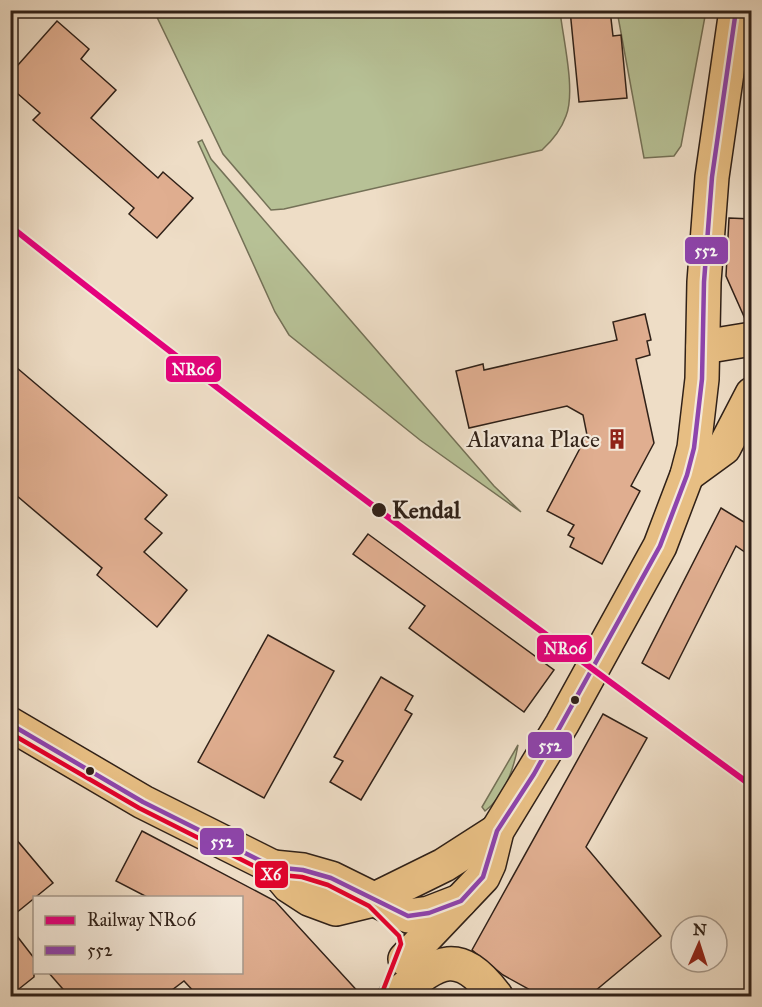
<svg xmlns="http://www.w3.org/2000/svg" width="762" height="1007" font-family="'IM FELL Great Primer',serif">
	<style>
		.green { fill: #b7c196; stroke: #747157; stroke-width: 1.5 }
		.building { fill: #e0ae90; stroke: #302118; stroke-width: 1.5 }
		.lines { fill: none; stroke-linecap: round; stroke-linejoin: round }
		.primary-casing { stroke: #302118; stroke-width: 36 }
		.highway-casing { stroke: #302118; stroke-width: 36 }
		.primary { stroke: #e7be83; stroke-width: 33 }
		.highway { stroke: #e7be83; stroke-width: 33 }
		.bus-1-casing { stroke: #f4e9da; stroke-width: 9 }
		.bus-2-casing { stroke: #f4e9da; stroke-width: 9 }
		.bus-1 { stroke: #8e44ad; stroke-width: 4.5 }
		.bus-2 { stroke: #e4002b; stroke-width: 4.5 }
		.rail-1-casing { stroke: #f4e9da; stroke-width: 10 }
		.rail-1 { stroke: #e5007d; stroke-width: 6 }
		.stop-dot { fill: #302118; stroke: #f4e9da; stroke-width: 2 }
		.labels { text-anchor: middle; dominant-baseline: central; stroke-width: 4.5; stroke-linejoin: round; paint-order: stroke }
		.poi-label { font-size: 24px; fill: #302118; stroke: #f4e9da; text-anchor: end }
		.stop-label { font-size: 24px; font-weight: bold; fill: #302118; stroke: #f4e9da; text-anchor: start }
		.line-badge { stroke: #f4e9da; stroke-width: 2 }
		.badge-label { font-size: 16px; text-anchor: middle; font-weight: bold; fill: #fff }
	</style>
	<rect width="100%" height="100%" fill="#eeddc6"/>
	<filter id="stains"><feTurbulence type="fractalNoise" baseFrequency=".00333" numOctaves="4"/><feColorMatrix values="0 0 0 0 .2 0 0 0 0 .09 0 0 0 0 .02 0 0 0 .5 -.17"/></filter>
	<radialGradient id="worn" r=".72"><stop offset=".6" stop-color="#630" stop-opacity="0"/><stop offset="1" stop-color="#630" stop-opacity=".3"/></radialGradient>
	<g class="green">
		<path d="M154,11h406c3,28 16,80 6,105 -5,14 -13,24 -24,34l-258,59 -13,1 -48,-56z"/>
		<polygon points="617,11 706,11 681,146 674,156 644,158"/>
		<polygon points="202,140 211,159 494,486 521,512 420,440 289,335 275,312 198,142"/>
		<path d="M518,745c-4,24 -14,52 -33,66l-3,-4z"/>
	</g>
	<g class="building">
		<polygon points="570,10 610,10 613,36 621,35 627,98 579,102"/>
		<polygon points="57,21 89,49 81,59 116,90 91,118 158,178 163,172 193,198 157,238 129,214 134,208 33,120 40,113 10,87 10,74"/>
		<polygon points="729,218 752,219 752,321 746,321 726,276"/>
		<polygon points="645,314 651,340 647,341 650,355 636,359 654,443 631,486 640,491 602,564 570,547 574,538 568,535 574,525 547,511 587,435 583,415 567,406 469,428 456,371 483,364 484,370 617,340 613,322"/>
		<polygon points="10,362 167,495 145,519 162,533 144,552 187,590 157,627 97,575 102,568 10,490"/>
		<polygon points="721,508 752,527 752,557 736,546 669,679 642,663"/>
		<polygon points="368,534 554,670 524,712 409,628 425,606 353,554"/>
		<polygon points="268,635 334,671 264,798 198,762"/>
		<polygon points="381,677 413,696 405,710 412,714 361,800 330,782 343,761 334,757"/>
		<polygon points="603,714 647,738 586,847 661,936 589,996 541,996 503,975 472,950"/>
		<polygon points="142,831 275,901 362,996 198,996 184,981 164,996 69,996 48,972 242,972 242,897 147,897 116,881"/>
		<polygon points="10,832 53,883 10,918"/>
		<polygon points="10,927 34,958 34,977 10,996"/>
	</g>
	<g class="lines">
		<g class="primary-casing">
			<g id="primary">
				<polyline points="703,347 752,339"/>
				<polyline points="687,475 724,448 752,394"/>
			</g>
		</g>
		<g class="highway-casing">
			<g id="highway">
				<polyline points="10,724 143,802 273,867 289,886 309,899 336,909 373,900 444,865 497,831"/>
				<polyline points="273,867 303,870 331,878 408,916 429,913 460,901"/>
				<polyline points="405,959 483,877 489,864 497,831 562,724 660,546 687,475 694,448 702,379 704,282 712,177 736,10"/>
				<path d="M395,996c42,-33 61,-52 101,0"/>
			</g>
		</g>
		<use href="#primary" class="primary"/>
		<use href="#highway" class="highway"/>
		<g class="bus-1-casing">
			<polyline id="bus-1" points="10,724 143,802 273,867 303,870 331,878 408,916 429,913 461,901 483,877 497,831 534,774 660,546 687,475 694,448 702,379 704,282 712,177 736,10"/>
		</g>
		<g class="bus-2-casing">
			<polyline id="bus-2" points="10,733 139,808 270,874 302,877 328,885 369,906 399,936 401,944 382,993"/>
		</g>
		<use href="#bus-1" class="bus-1"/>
		<use href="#bus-2" class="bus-2"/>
		<g class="rail-1-casing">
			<path id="rail-1" d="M10,226c243,193 492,377 742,560"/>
		</g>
		<use href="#rail-1" class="rail-1"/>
	</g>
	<defs>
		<g id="building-bare" transform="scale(1.62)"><path d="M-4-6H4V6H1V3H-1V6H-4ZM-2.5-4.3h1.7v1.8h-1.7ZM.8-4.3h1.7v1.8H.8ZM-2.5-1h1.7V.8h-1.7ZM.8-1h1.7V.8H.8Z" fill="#8f2418" stroke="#f4e9da" stroke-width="2.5" paint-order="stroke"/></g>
	</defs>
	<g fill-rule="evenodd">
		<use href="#building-bare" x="617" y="439"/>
	</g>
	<g class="stop-dot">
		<circle cx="379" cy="510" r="8"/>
		<circle cx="575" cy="700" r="5"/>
		<circle cx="90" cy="771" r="5"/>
	</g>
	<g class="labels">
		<g class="poi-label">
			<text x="600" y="439">Alavana Place</text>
		</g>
		<g class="stop-label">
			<text x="392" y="510">Kendal</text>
		</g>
	</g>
	<g class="line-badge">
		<rect x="684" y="236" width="45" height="29" rx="6" fill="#8e44ad"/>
		<rect x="165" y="355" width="57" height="28" rx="6" fill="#e5007d"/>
		<rect x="536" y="634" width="57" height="29" rx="6" fill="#e5007d"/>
		<rect x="527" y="731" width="46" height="28" rx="6" fill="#8e44ad"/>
		<rect x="199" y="827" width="46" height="29" rx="6" fill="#8e44ad"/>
		<rect x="254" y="860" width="35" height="29" rx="6" fill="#e4002b"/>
	</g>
	<g class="badge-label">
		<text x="706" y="256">552</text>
		<text x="193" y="375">NR06</text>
		<text x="565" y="654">NR06</text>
		<text x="550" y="751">552</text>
		<text x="222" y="847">552</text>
		<text x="271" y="880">X6</text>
	</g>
	<rect width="762" height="1007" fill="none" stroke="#eeddc6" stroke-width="36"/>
	<rect x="12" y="12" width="738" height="983" fill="none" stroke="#302118" stroke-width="3"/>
	<rect x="18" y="18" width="726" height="971" fill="none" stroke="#302118" stroke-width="1.5"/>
	<rect x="33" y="896" width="210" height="78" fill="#f4e9da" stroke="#a6998c" stroke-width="1.5"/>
	<rect x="45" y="916" width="30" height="9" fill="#e5007d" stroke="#a6998c" stroke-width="1.5"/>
	<text x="87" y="926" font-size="18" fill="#302118">Railway NR06</text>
	<rect x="45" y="946" width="30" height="9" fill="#8e44ad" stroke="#a6998c" stroke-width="1.5"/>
	<text x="87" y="956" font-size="18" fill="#302118">552</text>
	<g transform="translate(699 944) rotate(3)"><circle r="28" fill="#f4e9da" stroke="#a6998c" stroke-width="1.5"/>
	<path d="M0-4.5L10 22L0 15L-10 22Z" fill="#8f2418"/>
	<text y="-9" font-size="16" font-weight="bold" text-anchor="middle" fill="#302118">N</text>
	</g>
	<rect width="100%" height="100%" filter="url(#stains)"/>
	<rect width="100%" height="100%" fill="url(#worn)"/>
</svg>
